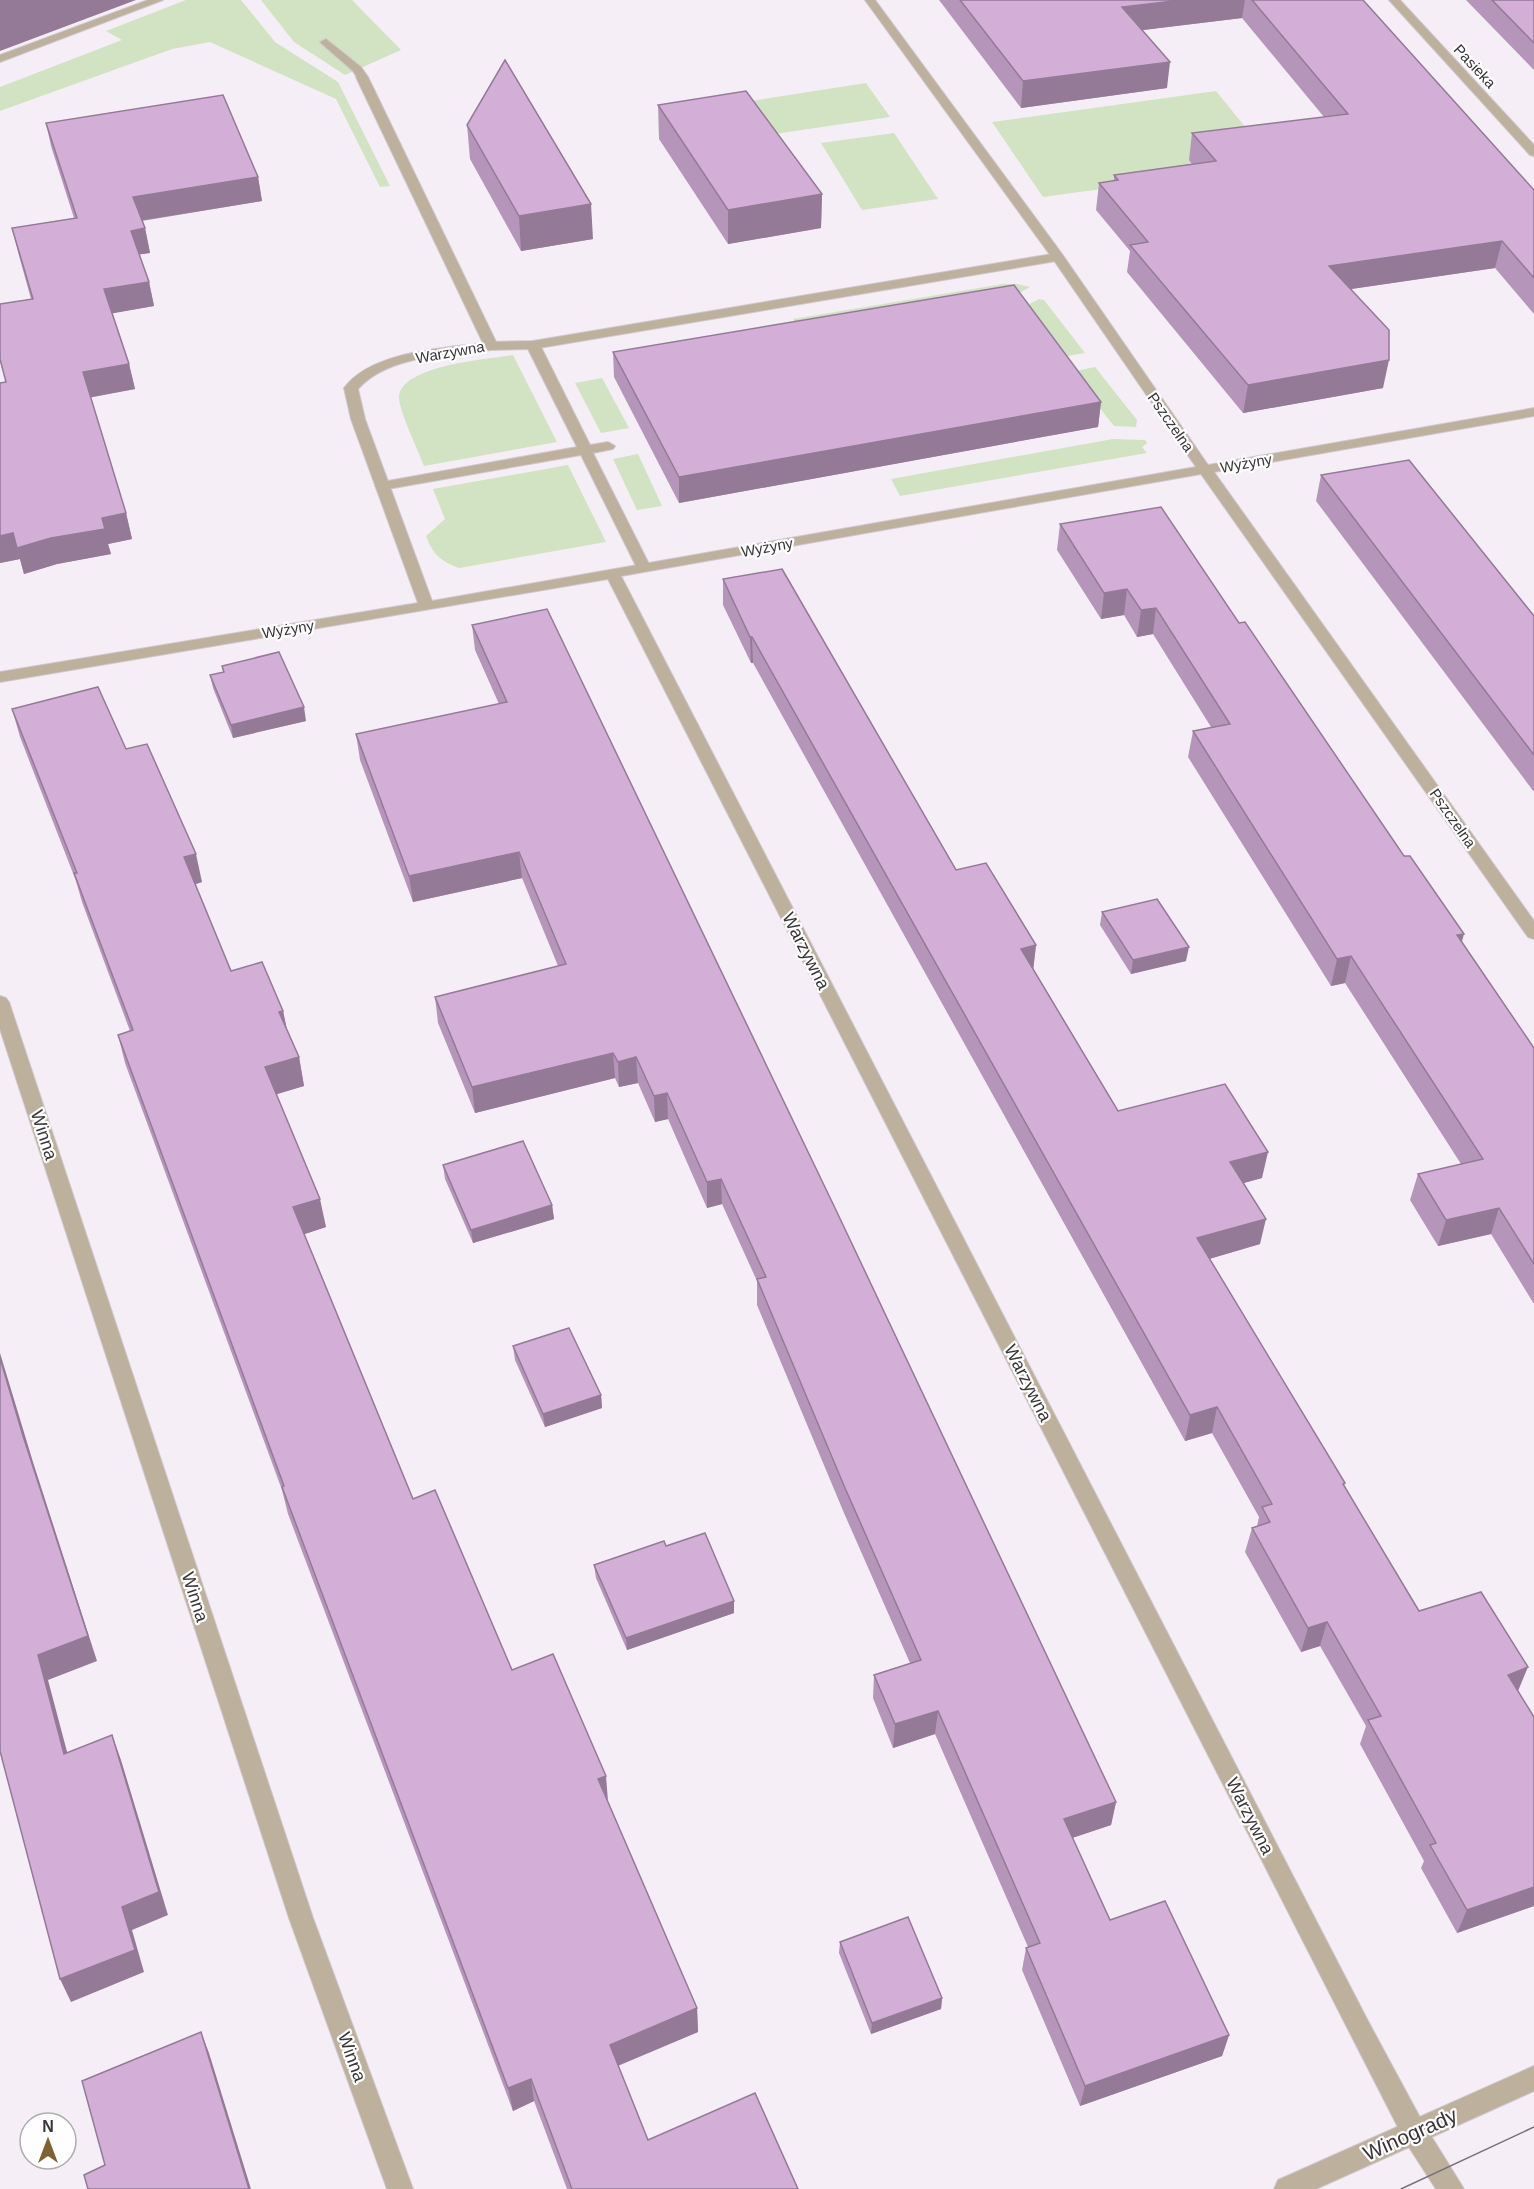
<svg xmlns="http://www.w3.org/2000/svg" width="1534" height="2189" font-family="Helvetica,sans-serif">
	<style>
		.green { fill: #d1e3c2 }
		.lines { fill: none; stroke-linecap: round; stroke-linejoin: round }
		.service-casing { stroke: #d0c9d0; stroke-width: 2 }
		.pedestrian-casing { stroke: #d0c9d0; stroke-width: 2 }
		.minor-casing { stroke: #d0c9d0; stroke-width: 2 }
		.tertiary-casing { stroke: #d0c9d0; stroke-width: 2 }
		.service { fill: #bdb09d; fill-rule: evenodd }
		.pedestrian { fill: #bdb09d; fill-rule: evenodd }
		.minor { fill: #bdb09d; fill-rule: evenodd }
		.tertiary { fill: #bdb09d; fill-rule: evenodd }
		.tram { stroke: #767176; stroke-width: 1.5 }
		.wall { fill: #b596ba }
		.shaded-wall { fill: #947a97 }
		.building { fill: #d3afd8; stroke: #947a97; stroke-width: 1.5 }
		.labels { text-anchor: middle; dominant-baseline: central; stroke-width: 4.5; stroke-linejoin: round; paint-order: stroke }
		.far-street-label { font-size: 15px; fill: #393639; stroke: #fefefe }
		.street-label { font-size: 18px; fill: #393639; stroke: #fefefe }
		.near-street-label { font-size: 21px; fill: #393639; stroke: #fefefe }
	</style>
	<rect width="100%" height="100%" fill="#f6eef6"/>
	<g class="green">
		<polygon points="186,0 241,0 275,42 338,82 390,186 380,187 336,99 210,42 172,49 0,111 0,87 122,40 106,31"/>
		<polygon points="261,0 352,0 401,50 345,75 294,42"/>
		<polygon points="866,83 890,117 768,135 745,102"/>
		<polygon points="1216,91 1264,150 1182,178 1043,197 992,122"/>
		<polygon points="894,133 938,199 862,210 821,143"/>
		<polygon points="1003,284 1017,284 1030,287 1011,298 801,333 793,319"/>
		<polygon points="1039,299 1044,300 1085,353 1062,357 1024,307"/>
		<path d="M513,355l44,87 -133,24c-5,-14 -26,-57 -25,-70 4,-31 89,-37 114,-41z"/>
		<polygon points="1095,367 1137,420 1136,427 1114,426 1071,372"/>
		<polygon points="602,378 629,428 601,433 575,383"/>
		<polygon points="1113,439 1145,440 1147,443 1142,447 1147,453 900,496 891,479"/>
		<polygon points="638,454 662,506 637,510 613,459"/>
		<path d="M568,465l38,77 -147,26c-18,-6 -27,-15 -33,-32l19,-17 -12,-30z"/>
	</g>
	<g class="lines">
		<g class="service-casing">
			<g id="service">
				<polygon points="148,0 163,0 0,62 0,55"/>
				<polygon points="326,39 361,67 368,77 366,79 358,79 353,71 322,44 320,42"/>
				<polygon points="1058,253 1064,257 1062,260 533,349 491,350 484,346 491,342 533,341"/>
			</g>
		</g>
		<g class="pedestrian-casing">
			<polygon id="pedestrian" points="533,341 540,345 590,445 608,442 615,446 613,449 593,453 651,568 649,571 639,571 637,568 581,455 382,490 375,486 382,482 577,447 526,345"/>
		</g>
		<g class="minor-casing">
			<g id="minor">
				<path d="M865,0h10l187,254 146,211 326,-57v8l-320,56 320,449v18l-6,-2 -327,-463 -580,102 747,1445 55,102 41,66h-28l-31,-48 -797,-1562 -608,103v-10l418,-69 -67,-184 -7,-31c28,-37 97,-39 139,-45l-127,-266 6,-3 6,3 130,269 -7,4c-42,5 -103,5 -133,39l7,30 67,182 764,-134 -143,-208z"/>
				<polygon points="1389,0 1400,0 1534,145 1534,156 1530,155"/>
				<polygon points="0,996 6,998 9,1002 313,1918 413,2189 387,2189 289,1918 0,1029"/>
			</g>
		</g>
		<g class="tertiary-casing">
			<polygon id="tertiary" points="1534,2066 1534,2091 1316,2189 1274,2189 1278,2180"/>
		</g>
		<use href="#service" class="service"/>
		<use href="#pedestrian" class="pedestrian"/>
		<use href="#minor" class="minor"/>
		<use href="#tertiary" class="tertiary"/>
		<polyline class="tram" points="1401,2189 1534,2127"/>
	</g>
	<g class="wall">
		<polygon points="939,0 1363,0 1534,190 1534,314 1495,268 1351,289 1383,388 1243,413 1127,272 1130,251 1096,210 1099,183 1114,181 1114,175 1192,164 1189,160 1192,133 1324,117 1242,18 1142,30 1167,88 1021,108"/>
		<polygon points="1466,0 1534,0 1534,70"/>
		<polygon points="658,105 822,194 821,228 728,244 659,139"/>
		<polygon points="46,123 258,177 262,201 142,221 145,228 150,253 139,254 149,282 154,306 112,313 129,364 135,389 90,397 126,513 132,539 108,544 111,554 57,564 24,574 20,559 0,563 0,383 6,382 0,361 0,304 31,299 18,252 12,228 74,218 51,146"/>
		<polygon points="467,125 593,239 521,251 470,159"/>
		<polygon points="613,352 1101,402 1098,427 679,503 614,377"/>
		<polygon points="1321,475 1534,616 1534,792 1316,501"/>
		<polygon points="1060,524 1239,623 1462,942 1534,1048 1534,1304 1491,1234 1438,1246 1410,1200 1418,1174 1461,1164 1345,983 1331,986 1188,757 1193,731 1211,727 1153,634 1137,637 1124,615 1101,619 1057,550"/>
		<polygon points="723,579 956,870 1036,945 1033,969 1118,1111 1262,1178 1244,1183 1260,1244 1209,1259 1345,1483 1344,1486 1419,1611 1518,1691 1534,1717 1534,1906 1457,1933 1421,1868 1424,1861 1360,1744 1366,1726 1320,1646 1301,1652 1245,1552 1252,1528 1257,1526 1259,1517 1212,1433 1185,1441 753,663 751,663 723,605"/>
		<polygon points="472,625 1116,1802 1111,1825 1072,1838 1110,1920 1229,2035 1222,2056 1080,2106 1022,1970 1026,1948 1028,1947 935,1734 893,1748 873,1698 874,1675 910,1663 844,1513 757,1305 757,1281 722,1204 707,1208 668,1119 655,1122 638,1083 619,1087 615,1078 475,1113 438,1023 435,997 558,966 522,878 413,902 360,760 356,734 499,704 475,650"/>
		<polygon points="222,666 306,721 233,738 213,688 210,675 223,672"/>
		<polygon points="12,709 126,749 202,882 195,884 231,971 283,1011 287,1031 299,1057 304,1086 276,1094 326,1227 304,1234 413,1499 512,1670 608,1801 697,2008 698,2032 618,2066 648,2140 798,2189 567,2189 534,2101 513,2111 288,1514 282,1490 125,1063 118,1035 130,1031 82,902 76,881 20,737"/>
		<polygon points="1102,912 1186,961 1131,974 1100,925"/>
		<polygon points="443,1165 552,1205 554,1219 473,1243 445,1179"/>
		<polygon points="513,1346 601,1395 602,1408 545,1427 515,1360"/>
		<polygon points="666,1546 734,1601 734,1613 627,1650 596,1578 594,1565"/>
		<polygon points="840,1942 942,1998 941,2009 871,2034 839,1953"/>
	</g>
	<g class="shaded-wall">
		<polygon points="0,0 136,0 0,51"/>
		<polygon points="1183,0 1245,0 1242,18 1119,33 1122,7"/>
		<polygon points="1170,62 1167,88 1021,108 1023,81"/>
		<polygon points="258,177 262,201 138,221 133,197"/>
		<polygon points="822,194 821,228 728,244 728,210"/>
		<polygon points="591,204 593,239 521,251 519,216"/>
		<polygon points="145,228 150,253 136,255 131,231"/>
		<polygon points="1502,241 1495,268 1324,293 1329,266"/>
		<polygon points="149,282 154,306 109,314 104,289"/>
		<polygon points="1389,360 1383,388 1243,413 1248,385"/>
		<polygon points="129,364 135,389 88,398 83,372"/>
		<polygon points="1101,402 1098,427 679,503 679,477"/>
		<polygon points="126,513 132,539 108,544 111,554 57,564 24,574 17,548 102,518"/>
		<polygon points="13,533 20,559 0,563 0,536"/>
		<polygon points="1127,589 1124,615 1101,619 1104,593"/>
		<polygon points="1156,608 1153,634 1137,637 1141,610"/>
		<polygon points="750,637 752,637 753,663 751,663"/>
		<polygon points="304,707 306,721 233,738 231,725"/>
		<polygon points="519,852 522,878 413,902 409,876"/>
		<polygon points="196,854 202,882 190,886 184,857"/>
		<polygon points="1464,934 1457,960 1457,935"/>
		<polygon points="1036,945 1033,972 1021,949"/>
		<polygon points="1189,947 1186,961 1131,974 1133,960"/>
		<polygon points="1351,956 1345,983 1331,986 1337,959"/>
		<polygon points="283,1011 289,1039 279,1012"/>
		<polygon points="613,1053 615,1078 475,1113 472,1087"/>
		<polygon points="299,1057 304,1086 271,1096 265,1067"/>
		<polygon points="636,1057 638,1083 619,1087 618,1062"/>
		<polygon points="667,1093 668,1119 655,1122 654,1096"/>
		<polygon points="1268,1152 1262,1178 1225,1188 1230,1162"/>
		<polygon points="721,1179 722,1204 707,1208 707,1182"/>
		<polygon points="320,1199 326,1227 299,1236 293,1207"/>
		<polygon points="552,1205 554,1219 473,1243 471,1230"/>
		<polygon points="1499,1208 1491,1234 1438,1246 1446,1220"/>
		<polygon points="1266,1219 1260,1244 1192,1264 1197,1238"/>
		<polygon points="0,1353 33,1462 97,1661 48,1680 74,1778 64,1754 38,1655 23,1436 0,1358"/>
		<polygon points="601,1395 602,1408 545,1427 543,1414"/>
		<polygon points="1217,1407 1212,1433 1185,1441 1190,1415"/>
		<polygon points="734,1601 734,1613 627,1650 626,1638"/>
		<polygon points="1327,1622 1320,1646 1301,1652 1308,1628"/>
		<polygon points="1528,1667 1518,1691 1508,1675"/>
		<polygon points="938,1711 935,1734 893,1748 895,1724"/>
		<polygon points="112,1735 121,1760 168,1915 132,1930 144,1972 71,2002 60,1979 122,1907"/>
		<polygon points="606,1776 608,1801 598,1779"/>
		<polygon points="1116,1802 1111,1825 1060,1842 1064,1819"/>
		<polygon points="1534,1887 1534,1906 1457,1933 1467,1910"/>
		<polygon points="942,1998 941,2009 871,2034 872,2023"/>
		<polygon points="697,2008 698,2032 612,2068 610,2045"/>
		<polygon points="201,2032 209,2053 251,2189 249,2189"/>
		<polygon points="1229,2035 1222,2056 1080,2106 1085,2086"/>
		<polygon points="531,2079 534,2101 513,2111 508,2088"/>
	</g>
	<g class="building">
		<polygon points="960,0 1183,0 1122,7 1170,62 1023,81"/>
		<polygon points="1252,0 1363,0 1534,190 1534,278 1502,241 1329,266 1389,330 1389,360 1248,385 1130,245 1148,242 1099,183 1118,180 1114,175 1216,161 1192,133 1348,114"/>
		<polygon points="1492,0 1534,0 1534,43"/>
		<polygon points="505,60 591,204 519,216 467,125"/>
		<polygon points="746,91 822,194 728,210 658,105"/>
		<polygon points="223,95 258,177 133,197 145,228 131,231 149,282 104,289 129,364 83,372 126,513 102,518 105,529 51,538 17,548 13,533 0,536 0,383 6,382 0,359 0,304 33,299 12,228 77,218 46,123"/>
		<polygon points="1014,285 1101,402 679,477 613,352"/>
		<polygon points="1409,460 1534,616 1534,755 1321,475"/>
		<polygon points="1161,507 1239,623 1245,622 1404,856 1410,856 1464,934 1457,935 1534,1048 1534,1264 1499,1208 1446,1220 1418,1174 1483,1159 1351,956 1337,959 1193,731 1230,724 1156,608 1141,610 1127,589 1104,593 1060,524"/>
		<polygon points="782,569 956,870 986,863 1036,945 1021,949 1118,1111 1225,1084 1268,1152 1230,1162 1266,1219 1197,1238 1345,1483 1343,1484 1419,1611 1481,1592 1528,1667 1508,1675 1534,1717 1534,1887 1467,1910 1430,1845 1436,1843 1368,1720 1381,1716 1327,1622 1308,1628 1252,1528 1270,1522 1262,1507 1272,1504 1217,1407 1190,1415 752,637 750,637 723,579"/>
		<polygon points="547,609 835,1208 1116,1802 1064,1819 1110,1920 1165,1901 1229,2035 1085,2086 1026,1948 1040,1943 938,1711 895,1724 874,1675 921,1660 845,1488 757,1279 766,1277 721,1179 707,1182 667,1093 654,1096 636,1057 618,1062 613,1053 472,1087 435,997 566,964 519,852 409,876 356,734 507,702 472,625"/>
		<polygon points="279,652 304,707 231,725 210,675 224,672 222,666"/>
		<polygon points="98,687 126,749 147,744 196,854 184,857 231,971 262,962 283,1011 279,1012 299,1057 265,1067 320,1199 293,1207 413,1499 435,1490 512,1670 553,1654 606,1776 598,1779 697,2008 610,2045 648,2140 755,2093 798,2189 572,2189 531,2079 508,2088 282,1487 284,1486 118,1035 133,1030 74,873 77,873 12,709"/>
		<polygon points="1157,899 1189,947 1133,960 1102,912"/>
		<polygon points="523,1141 552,1205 471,1230 443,1165"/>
		<polygon points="569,1328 601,1395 543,1414 513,1346"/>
		<polygon points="0,1358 23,1436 88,1636 38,1655 64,1754 112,1735 159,1892 122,1907 135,1950 60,1979 0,1751"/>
		<polygon points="705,1533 734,1601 626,1638 594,1565 664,1541 666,1546"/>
		<polygon points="908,1917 942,1998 872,2023 840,1942"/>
		<polygon points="201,2032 249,2189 88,2189 84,2175 105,2165 82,2081"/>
	</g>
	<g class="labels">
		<g class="far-street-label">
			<text transform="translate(1475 66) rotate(47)">Pasieka</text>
			<text transform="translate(450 352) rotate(-10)">Warzywna</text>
			<text transform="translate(1171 422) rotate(55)">Pszczelna</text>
			<text transform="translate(1246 463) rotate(-10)">Wyżyny</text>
			<text transform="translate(767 547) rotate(-10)">Wyżyny</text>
			<text transform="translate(288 629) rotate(-9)">Wyżyny</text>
			<text transform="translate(1453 818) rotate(55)">Pszczelna</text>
		</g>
		<g class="street-label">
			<text transform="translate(806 951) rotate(63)">Warzywna</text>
			<text transform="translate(44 1135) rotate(72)">Winna</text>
			<text transform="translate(1028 1383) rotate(63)">Warzywna</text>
			<text transform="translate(195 1597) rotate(72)">Winna</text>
			<text transform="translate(1250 1816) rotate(63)">Warzywna</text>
			<text transform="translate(352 2057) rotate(70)">Winna</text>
		</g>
		<g class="near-street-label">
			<text transform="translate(1410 2134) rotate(-24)">Winogrady</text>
		</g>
	</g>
	<g transform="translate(48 2141)"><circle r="28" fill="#fefefe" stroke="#afaeaf" stroke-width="1.5"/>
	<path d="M0-4.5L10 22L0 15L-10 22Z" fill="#7d6234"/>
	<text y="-9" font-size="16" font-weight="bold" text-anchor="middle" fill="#393639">N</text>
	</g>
</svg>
